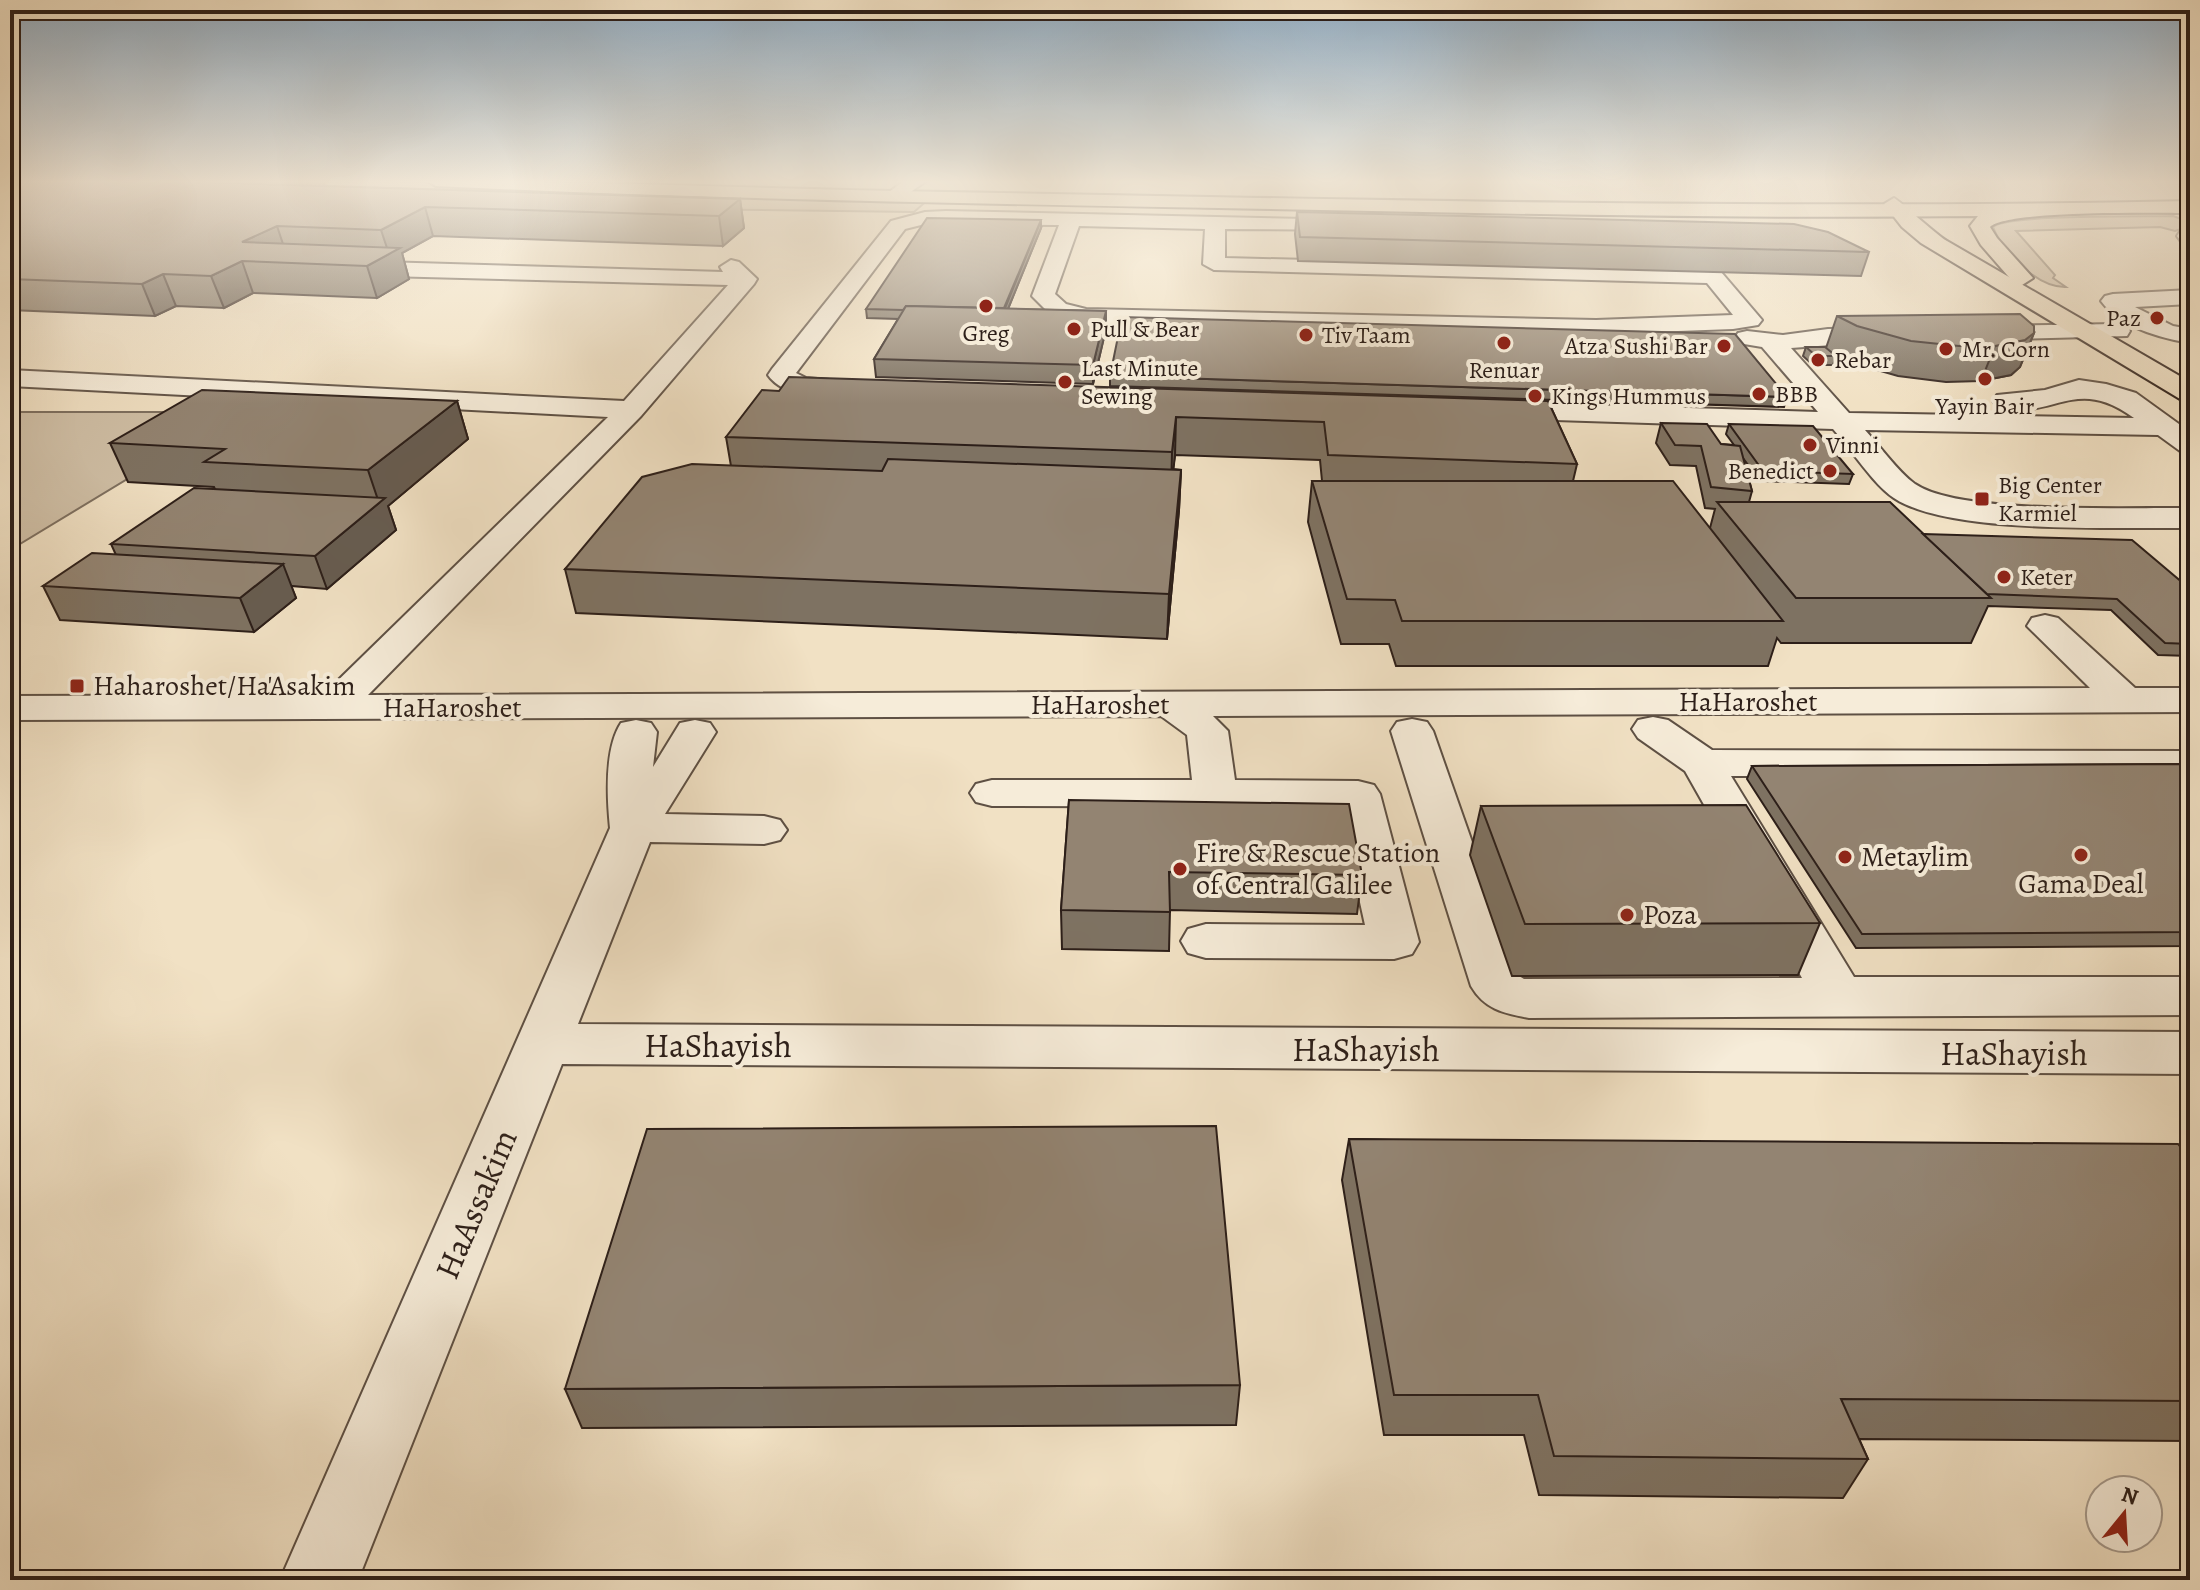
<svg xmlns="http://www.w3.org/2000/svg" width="2200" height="1590" font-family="Alegreya,serif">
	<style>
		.green { fill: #d0c0a7; stroke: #7e7060; stroke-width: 2 }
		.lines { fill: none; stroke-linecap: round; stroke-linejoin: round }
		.minor-casing { stroke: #5e5044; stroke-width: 4 }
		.major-casing { stroke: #2d1f19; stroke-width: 4 }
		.highway-casing { stroke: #2d1f19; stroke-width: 4 }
		.minor { fill: #f6ecd9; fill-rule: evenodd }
		.major { fill: #f1e1c4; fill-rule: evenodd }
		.highway { fill: #f1e1c4; fill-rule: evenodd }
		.wall { fill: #7e7262; stroke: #2d1f19; stroke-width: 2 }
		.shaded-wall { fill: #675c50; stroke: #2d1f19; stroke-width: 2 }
		.building { fill: #938472; stroke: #2d1f19; stroke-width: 2 }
		.poi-dot { fill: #8f2418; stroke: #f6ecd9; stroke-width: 3 }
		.labels { text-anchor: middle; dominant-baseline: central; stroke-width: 8; stroke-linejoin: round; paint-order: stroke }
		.far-poi-label { font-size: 24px; fill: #2d1f19; stroke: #f6ecd9; text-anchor: start }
		.poi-label { font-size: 28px; fill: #2d1f19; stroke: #f6ecd9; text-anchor: start }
		.street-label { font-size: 28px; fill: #2d1f19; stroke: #f6ecd9 }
		.near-street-label { font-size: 34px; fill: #2d1f19; stroke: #f6ecd9 }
	</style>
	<rect width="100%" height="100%" fill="#f1e1c4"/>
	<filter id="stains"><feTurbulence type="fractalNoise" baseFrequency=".0025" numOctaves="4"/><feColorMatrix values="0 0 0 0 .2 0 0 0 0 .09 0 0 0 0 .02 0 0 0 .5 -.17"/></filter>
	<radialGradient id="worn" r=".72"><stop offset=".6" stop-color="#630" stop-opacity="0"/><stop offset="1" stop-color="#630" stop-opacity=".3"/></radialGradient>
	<g class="green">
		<polygon points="10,181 403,181 548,189 930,198 914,212 675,209"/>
		<path d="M2173,216l17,6v4l-15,5 -15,-4 -144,4 39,44 -2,3 13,9c-29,1 -63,-35 -73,-60 14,-13 152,-10 180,-11z"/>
		<polygon points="17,412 238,412 10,550 10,416"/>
	</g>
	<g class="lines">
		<g class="minor-casing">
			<g id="minor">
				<polygon points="904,181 926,181 901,199 887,199 885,195"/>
				<path d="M946,211l409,9 10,6 -3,4 -137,-1v29l488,12 8,2 41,48 -4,5 -25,4 -137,5 -510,-11 -36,-9 -18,-18 27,-71 -134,-1 -20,5 -109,144 10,5 47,4 4,6 -4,6c-25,6 -69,4 -85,-19l4,-6 119,-148 34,-9zM1079,226l126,3 -2,35 11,6 493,13 26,32 -137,5 -510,-11 -20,-5 -11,-10z"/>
				<polygon points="2190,225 2190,246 2183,244 2177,236 2183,227"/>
				<polygon points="731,260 739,262 757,279 754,284 641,416 368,695 2090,688 2027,626 2032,618 2045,615 2058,618 2135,688 2190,688 2190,712 1213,716 1228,731 1235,780 1358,781 1374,785 1380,794 1419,942 1412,954 1394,959 1206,958 1188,953 1181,941 1188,929 1206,924 1365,925 1339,807 992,806 976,802 970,793 976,784 992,780 1192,780 1187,735 1161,716 10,720 10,696 323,695 608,417 10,386 10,370 624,401 728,285 348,275 337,268 348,261 723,272 720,267"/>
				<path d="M2190,290v14l-55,3 38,19 17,3v14c-30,-5 -70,-16 -89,-42l4,-5 8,-2z"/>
				<polygon points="2118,324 2127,326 2130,331 2127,336 1974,340 1965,338 1962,333 1965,328 1974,326"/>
				<path d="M1890,328l9,2 3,5 -3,5 -108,8 58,65 285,5c-60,-44 -79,3 -137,-11l-4,-6 4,-6 48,-5 34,-10 27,4 30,9 54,39v22l-10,-3 -22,-16 -293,-5c16,17 32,41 50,54 45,31 215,23 275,24v20c-70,-1 -241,7 -296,-30 -21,-14 -43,-49 -61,-69l-341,-11 -10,-2 -4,-6 4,-6 10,-2 326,10 -56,-65 -24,-4 -3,-5 3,-5 9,-2 36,4 45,-6z"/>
				<path d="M1653,717l15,3 44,30 478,1v26l-459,-1 123,201h336v38l-661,3c-25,-5 -44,-8 -58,-32l-80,-255 6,-9 15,-3 15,3 6,9 86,245 5,3 278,-1 -117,-207 -47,-33 -6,-9 6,-9z"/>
				<path d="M636,720l15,3 6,9 -4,35 27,-44 15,-3 15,3 6,9 -51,82 99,2 16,4 7,10 -7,10 -16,4 -114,-2 -72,182 1612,8v42l-1628,-10 -204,516h-78l330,-752c-3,-30 -6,-79 11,-105z"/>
			</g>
		</g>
		<g class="major-casing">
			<path id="major" d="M1894,198c5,2 41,36 53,43l243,141v19l-10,-2 -259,-156 -19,-16 -18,-23z"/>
		</g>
		<g class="highway-casing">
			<path id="highway" d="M427,181c157,0 313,7 470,10 431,8 862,19 1293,10v12c-33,0 -183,-3 -200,14l7,11 36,40 -11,7 -8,-2 -33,-38 -11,-19 8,-10c-253,3 -506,-3 -759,-8 -261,-5 -522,-9 -783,-22z"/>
		</g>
		<use href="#minor" class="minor"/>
		<use href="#major" class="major"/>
		<use href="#highway" class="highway"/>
	</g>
	<g class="wall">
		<polygon points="10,181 323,181 325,186 740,199 744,228 723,246 433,236 402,253 409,279 377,298 253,293 224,308 176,306 155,316 10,310"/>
		<polygon points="1297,212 1869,252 1861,276 1298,261 1295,234"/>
		<polygon points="1041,228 1008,309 1106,311 1106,329 1093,384 876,377 874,359 898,319 867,318 866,309"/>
		<polygon points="1837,316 2034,333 2020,367 2011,375 1981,381 1946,382 1898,376 1846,361 1833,354 1836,356 1833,365 1813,365 1803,356 1806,347 1826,348"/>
		<polygon points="1110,376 1787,397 1784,407 1110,386"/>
		<polygon points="457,401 468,439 388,506 396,530 327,589 291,586 296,598 254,632 60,620 43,586 116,555 111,544 215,489 214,487 128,482 110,443"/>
		<polygon points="1548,401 1577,464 1573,481 1710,528 1715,509 1705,508 1696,466 1670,465 1656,443 1661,423 1721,444 1734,445 1726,434 1729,424 1853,474 1849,484 1760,481 1743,458 1752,491 1749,502 1923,534 2190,589 2190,656 2158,655 2111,610 1988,606 1971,643 1781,643 1777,638 1768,666 1396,666 1389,644 1341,644 1308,522 1312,481 1322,481 1320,460 1175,455 1173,469 1181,470 1179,510 1167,639 576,613 565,569 731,466 726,437"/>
		<polygon points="2190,764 2190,946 1856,948 1747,779 1752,766"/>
		<polygon points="1069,800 1362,875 1357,914 1170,910 1169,951 1062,949 1061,910"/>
		<polygon points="1481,806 1820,923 1798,975 1512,976 1470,855"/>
		<polygon points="1349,1139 2190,1159 2190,1441 1859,1439 1868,1459 1843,1498 1539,1495 1524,1435 1384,1435 1342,1180"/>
		<polygon points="1240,1385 1236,1425 582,1428 565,1389"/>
	</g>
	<g class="shaded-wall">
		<polygon points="306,181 323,181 327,195 313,201"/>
		<polygon points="740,199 744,228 723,246 719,216"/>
		<polygon points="425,207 433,236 402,253 409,279 377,298 367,266 389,254 381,230"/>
		<polygon points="1041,220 1041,228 1003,321 1003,313"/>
		<polygon points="277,226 287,256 242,242"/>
		<polygon points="242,261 253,293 224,308 211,276"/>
		<polygon points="163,274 176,306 155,316 142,284"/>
		<polygon points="1106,311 1106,329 1093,384 1093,365"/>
		<polygon points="2034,333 2020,367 2011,375 1981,381 1995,346"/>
		<polygon points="457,401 468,439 388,506 396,530 327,589 315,556 379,503 368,470"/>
		<polygon points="1176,417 1175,455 1171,492 1172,452"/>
		<polygon points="1181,470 1179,510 1167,639 1169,594"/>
		<polygon points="283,564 296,598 254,632 240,598"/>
	</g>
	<g class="building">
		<polygon points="10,181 161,181 740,199 719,216 425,207 381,230 277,226 242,242 400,248 367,266 242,261 211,276 163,274 142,284 10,279 10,201 13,200 10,200"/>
		<polygon points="1297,212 1794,224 1828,232 1869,252 1300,237"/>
		<polygon points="927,218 1041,220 1004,308 906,306 903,310 866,309"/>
		<polygon points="906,306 1106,311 1093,365 874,359"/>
		<polygon points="2020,314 2034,326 2034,333 2025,340 1995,346 1959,346 1911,341 1857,326 1837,316"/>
		<polygon points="1122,317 1735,334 1787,397 1110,376"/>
		<polygon points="1806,347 1825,347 1836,356 1816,356"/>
		<polygon points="789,377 1548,401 1577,464 1328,455 1324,422 1176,417 1172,452 726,437 762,390 779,391"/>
		<polygon points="202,390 457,401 368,470 204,462 225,449 110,443"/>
		<polygon points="1661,423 1707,424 1721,444 1740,446 1752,491 1711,487 1701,446 1675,445"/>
		<polygon points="1729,424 1813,426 1853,474 1763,471"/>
		<polygon points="888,459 1181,470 1169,594 565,569 642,477 692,464 882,471"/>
		<polygon points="1312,481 1673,481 1783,621 1402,621 1395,600 1347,599"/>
		<polygon points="194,488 385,498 315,556 111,544"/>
		<polygon points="1717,502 1890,502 1991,598 1796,598"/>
		<polygon points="1923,534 2132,540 2190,589 2190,644 2165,643 2117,599 1987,594"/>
		<polygon points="92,553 283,564 240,598 43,586"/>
		<polygon points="2190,764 2190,932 1862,934 1752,766"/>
		<polygon points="1069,800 1349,804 1362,875 1169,872 1170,912 1061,910"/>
		<polygon points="1746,805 1820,923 1525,924 1481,806"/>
		<polygon points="1216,1126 1240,1385 565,1389 647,1129"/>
		<polygon points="1349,1139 2178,1144 2190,1159 2190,1401 1841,1399 1868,1459 1554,1456 1538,1395 1394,1395"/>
	</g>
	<linearGradient id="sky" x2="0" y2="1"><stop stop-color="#91acc2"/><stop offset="0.45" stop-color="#f9f2e4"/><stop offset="1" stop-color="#f9f2e4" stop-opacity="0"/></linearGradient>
	<rect width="2200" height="404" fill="url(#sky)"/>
	<g class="poi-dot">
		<circle cx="986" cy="306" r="8"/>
		<circle cx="2157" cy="318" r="8"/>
		<circle cx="1074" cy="329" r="8"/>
		<circle cx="1306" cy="335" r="8"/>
		<circle cx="1504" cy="343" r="8"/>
		<circle cx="1724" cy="346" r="8"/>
		<circle cx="1946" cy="349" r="8"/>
		<circle cx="1818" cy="360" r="8"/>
		<circle cx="1985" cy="379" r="8"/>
		<circle cx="1065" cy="382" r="8"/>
		<circle cx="1759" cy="394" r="8"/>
		<circle cx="1535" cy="396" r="8"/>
		<circle cx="1810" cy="445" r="8"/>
		<circle cx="1830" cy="471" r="8"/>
		<rect x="1974" y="491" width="16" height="16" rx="4"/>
		<circle cx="2004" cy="577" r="8"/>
		<rect x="69" y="678" width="16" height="16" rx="4"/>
		<circle cx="2081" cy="855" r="8"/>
		<circle cx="1845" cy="857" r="8"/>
		<circle cx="1180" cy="869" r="8"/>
		<circle cx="1627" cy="915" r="8"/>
	</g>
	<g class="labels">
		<g class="far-poi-label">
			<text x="2141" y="318" text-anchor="end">Paz</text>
			<text x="1090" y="329">Pull &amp; Bear</text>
			<text x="986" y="333" text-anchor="middle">Greg</text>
			<text x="1322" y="335">Tiv Taam</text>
			<text x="1708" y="346" text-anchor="end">Atza Sushi Bar</text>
			<text x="1962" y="349">Mr. Corn</text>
			<text x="1834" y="360">Rebar</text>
			<text x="1081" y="368">Last Minute<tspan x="1081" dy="28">Sewing</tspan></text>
			<text x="1504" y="370" text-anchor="middle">Renuar</text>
			<text x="1775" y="394">BBB</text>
			<text x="1551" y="396">Kings Hummus</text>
			<text x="1985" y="406" text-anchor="middle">Yayin Bair</text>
			<text x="1826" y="445">Vinni</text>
			<text x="1814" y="471" text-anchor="end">Benedict</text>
			<text x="1998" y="485">Big Center<tspan x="1998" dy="28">Karmiel</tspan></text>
			<text x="2020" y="577">Keter</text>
		</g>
		<g class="poi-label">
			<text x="93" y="686">Haharoshet/Ha'Asakim</text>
			<text x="1196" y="853">Fire &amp; Rescue Station<tspan x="1196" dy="32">of Central Galilee</tspan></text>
			<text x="1861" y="857">Metaylim</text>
			<text x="2081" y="884" text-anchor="middle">Gama Deal</text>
			<text x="1643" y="915">Poza</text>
		</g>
		<g class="street-label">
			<text x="1748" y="702">HaHaroshet</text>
			<text x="1100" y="705">HaHaroshet</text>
			<text x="452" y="708">HaHaroshet</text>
		</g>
		<g class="near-street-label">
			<text x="718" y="1045">HaShayish</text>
			<text x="1366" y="1049">HaShayish</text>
			<text x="2014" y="1053">HaShayish</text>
			<text transform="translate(476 1204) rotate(-67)">HaAssakim</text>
		</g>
	</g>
	<rect width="2200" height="1590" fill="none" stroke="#f1e1c4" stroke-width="40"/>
	<rect x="12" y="12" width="2176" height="1566" fill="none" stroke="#2d1f19" stroke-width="4"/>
	<rect x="20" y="20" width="2160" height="1550" fill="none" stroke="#2d1f19" stroke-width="2"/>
	<g transform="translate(2124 1514) rotate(18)"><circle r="38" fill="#f6ecd9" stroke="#a69a8c" stroke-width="2"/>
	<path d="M0-6L14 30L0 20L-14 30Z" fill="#8f2418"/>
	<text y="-12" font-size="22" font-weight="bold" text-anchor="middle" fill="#2d1f19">N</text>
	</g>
	<rect width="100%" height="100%" filter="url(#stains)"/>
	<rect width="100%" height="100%" fill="url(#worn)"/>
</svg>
